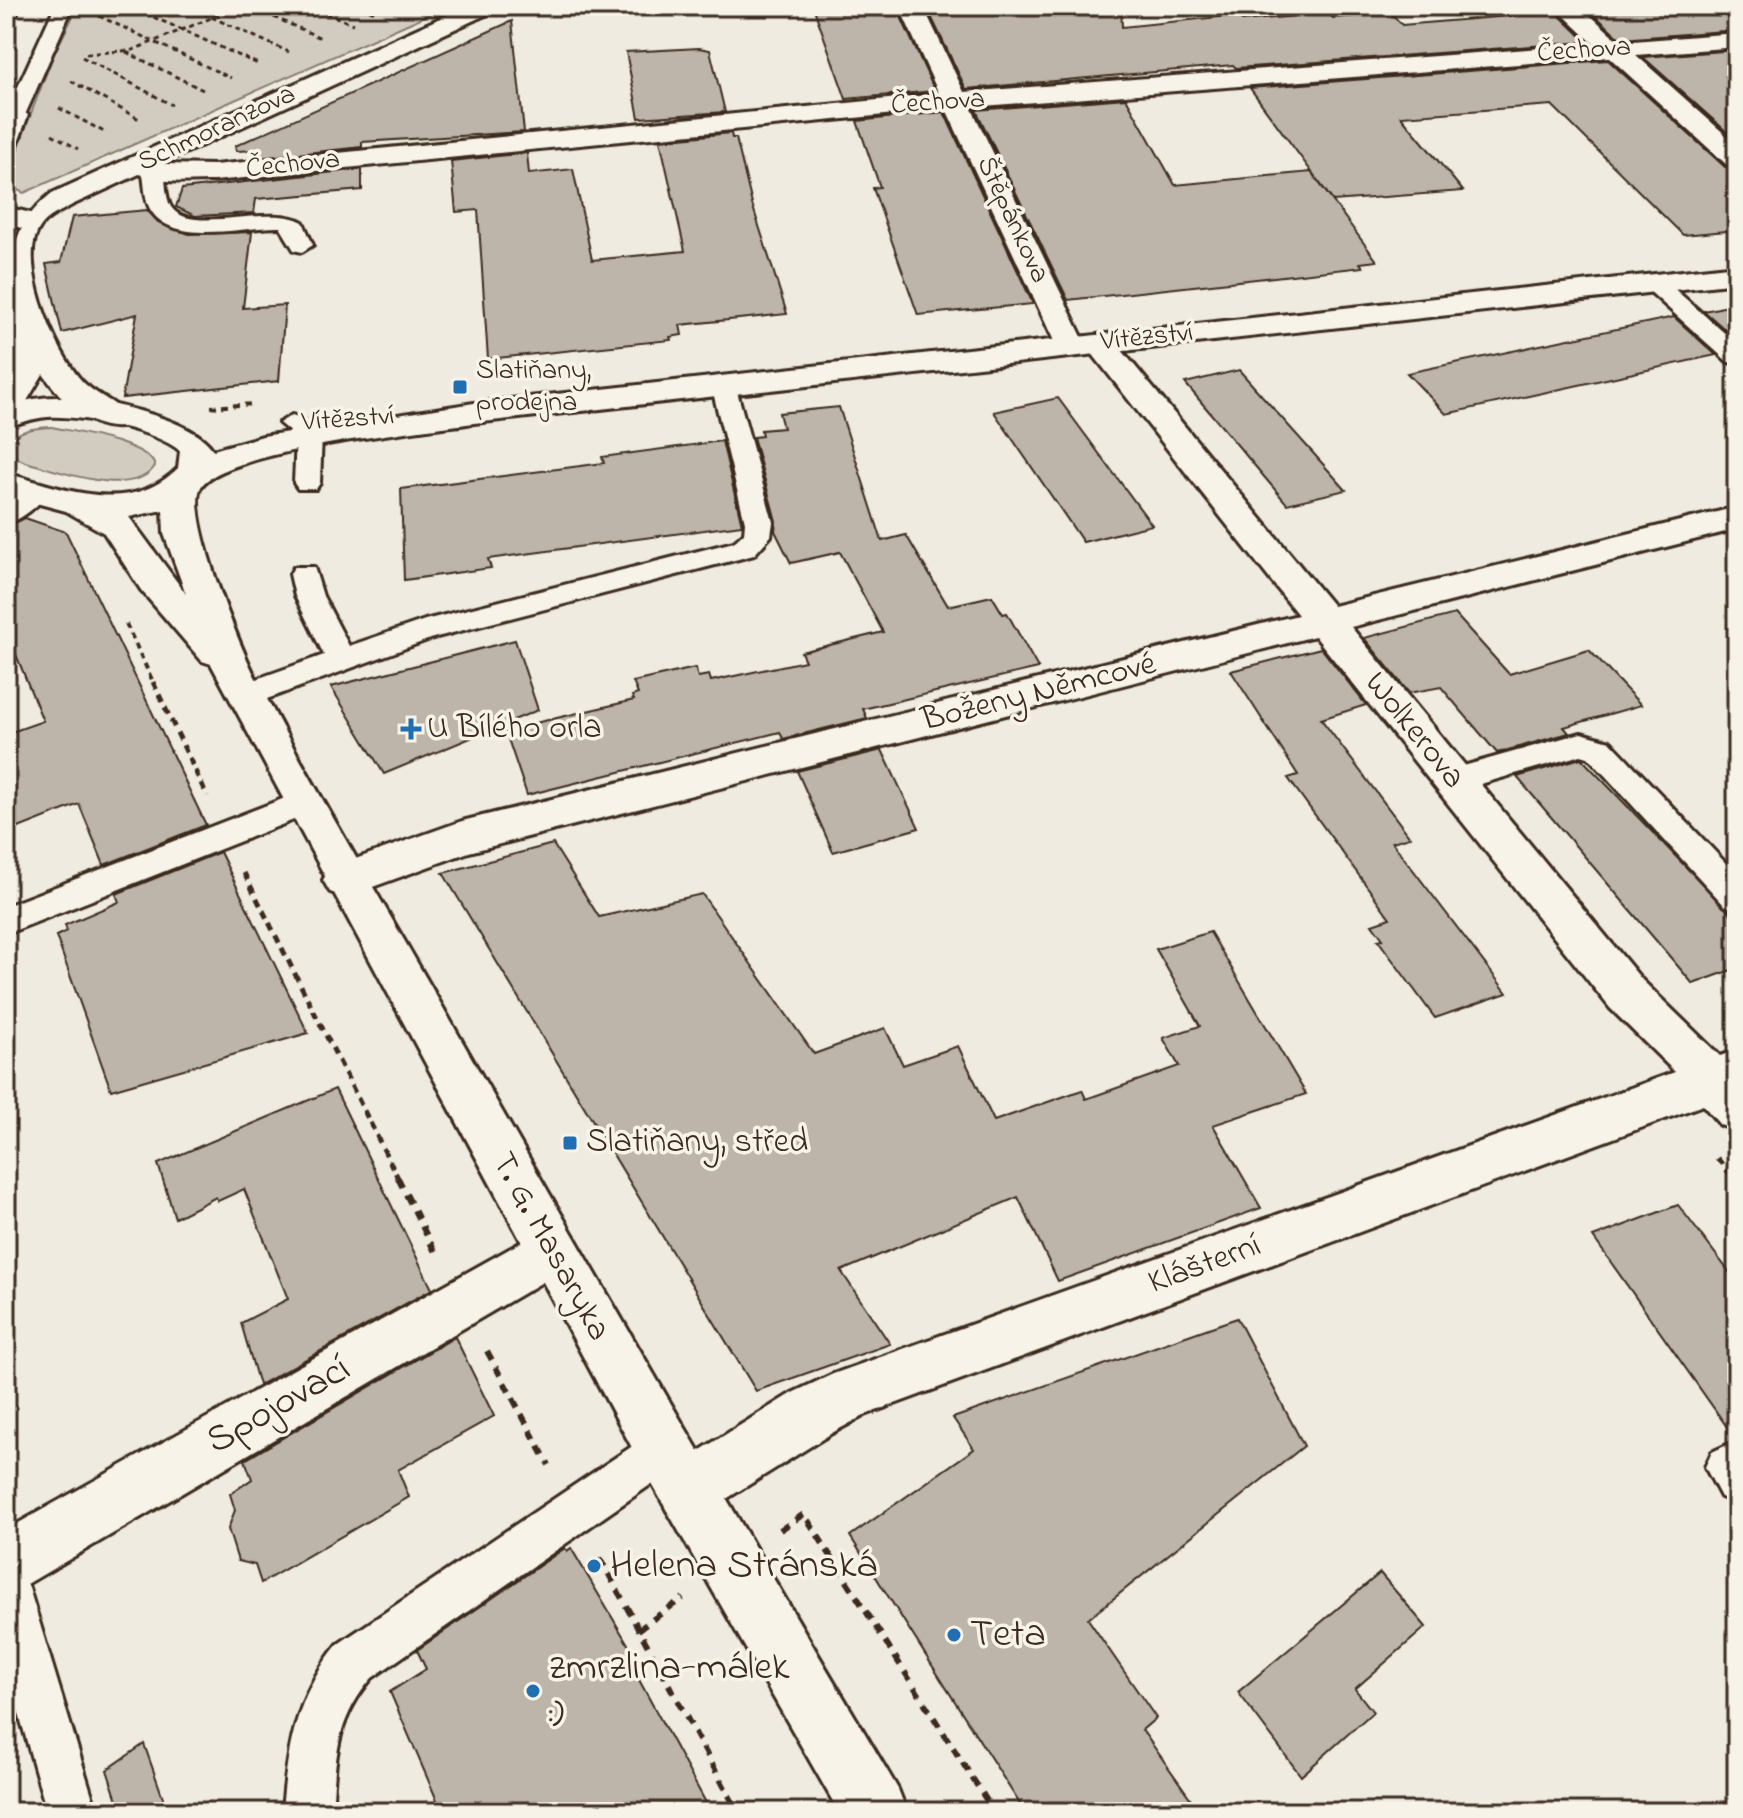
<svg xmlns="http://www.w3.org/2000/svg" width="1743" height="1818" font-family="'Indie Flower',sans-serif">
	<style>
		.green { fill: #d1cbc0; stroke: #867a6f; stroke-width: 2 }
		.building { fill: #bdb5aa; stroke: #3b2a1e; stroke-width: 2 }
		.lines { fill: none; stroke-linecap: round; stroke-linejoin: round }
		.service-casing { stroke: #3b2a1e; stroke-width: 6 }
		.minor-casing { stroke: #3b2a1e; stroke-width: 6 }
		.tertiary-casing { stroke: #3b2a1e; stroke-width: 6 }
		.secondary-casing { stroke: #3b2a1e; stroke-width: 6 }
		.path-far3 { stroke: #3b2a1e; stroke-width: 3; stroke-dasharray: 5 4; stroke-linecap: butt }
		.path-far2 { stroke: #3b2a1e; stroke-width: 4; stroke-dasharray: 6 5; stroke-linecap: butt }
		.path-far1 { stroke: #3b2a1e; stroke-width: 5; stroke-dasharray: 8 6; stroke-linecap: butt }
		.path { stroke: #3b2a1e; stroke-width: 6; stroke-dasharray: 10 8; stroke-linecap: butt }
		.service { fill: #f7f3e8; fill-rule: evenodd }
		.minor { fill: #f7f3e8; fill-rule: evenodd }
		.tertiary { fill: #f7f3e8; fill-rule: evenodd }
		.secondary { fill: #f7f3e8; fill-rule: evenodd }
		.poi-dot { fill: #1f6fb2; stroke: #f7f3e8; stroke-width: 3 }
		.labels { text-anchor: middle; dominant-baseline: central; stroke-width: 7; stroke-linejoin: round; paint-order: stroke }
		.far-street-label { font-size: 28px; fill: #3b2a1e; stroke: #f7f3e8 }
		.far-poi-label { font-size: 28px; fill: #3b2a1e; stroke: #f7f3e8; text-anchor: start }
		.street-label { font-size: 34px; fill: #3b2a1e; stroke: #f7f3e8 }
		.poi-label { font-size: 34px; fill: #3b2a1e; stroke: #f7f3e8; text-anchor: start }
		.near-street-label { font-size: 40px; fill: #3b2a1e; stroke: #f7f3e8 }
		.near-poi-label { font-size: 40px; fill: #3b2a1e; stroke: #f7f3e8; text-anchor: start }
	</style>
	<rect width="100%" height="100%" fill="#efebe0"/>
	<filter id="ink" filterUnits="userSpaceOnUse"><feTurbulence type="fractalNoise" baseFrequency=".0125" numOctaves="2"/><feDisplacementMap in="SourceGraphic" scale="16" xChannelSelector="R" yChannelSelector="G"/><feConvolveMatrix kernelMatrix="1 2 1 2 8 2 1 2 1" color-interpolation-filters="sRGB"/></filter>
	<g filter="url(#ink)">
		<g class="green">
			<polygon points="78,6 448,6 24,193 6,185 6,179 53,56"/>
			<path d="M52,427c22,5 97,16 103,39 -22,34 -98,4 -130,-4l-12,-6 -5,-12c8,-15 28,-16 44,-17z"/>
		</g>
		<g class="building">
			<polygon points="813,6 896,6 935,91 846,99"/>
			<polygon points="926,6 1121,6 1122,27 1238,15 1242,21 1328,13 1333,18 1391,13 1402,25 1556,12 1587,42 1236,68 1233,65 966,89"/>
			<polygon points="1626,6 1737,6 1737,30 1621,39 1588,9"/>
			<polygon points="512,21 524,132 362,142 362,147 259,158 260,150 236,151 235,146"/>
			<polygon points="699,48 710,50 725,112 639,118 626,52"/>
			<polygon points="1737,50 1737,75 1727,76 1737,84 1737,141 1643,57"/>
			<polygon points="1608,60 1725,167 1737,170 1737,230 1683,235 1552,105 1401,116 1463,191 1333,201 1250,88"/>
			<polygon points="1126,98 1175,185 1311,172 1377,261 1360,263 1363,267 1068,300 976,110"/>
			<polygon points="944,112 1033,304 918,315 873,188 880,187 857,121"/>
			<polygon points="731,133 732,138 736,138 752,204 787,314 680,325 682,335 670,337 671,340 488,359 478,210 456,212 451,161 527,153 529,174 573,169 592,260 685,251 660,140"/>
			<polygon points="362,169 362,190 256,199 254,213 195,216 176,207 182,189"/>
			<polygon points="147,210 158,222 189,234 252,232 243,308 285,305 279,381 122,398 137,314 62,333 46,264 61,262 72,217"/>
			<polygon points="1737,304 1737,340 1704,311"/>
			<polygon points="1674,317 1716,355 1446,414 1407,373"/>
			<polygon points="1239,370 1346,490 1287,504 1185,383"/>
			<polygon points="1058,398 1152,525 1083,542 994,412"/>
			<polygon points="839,407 882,541 906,535 948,606 992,596 1003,614 1007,613 1038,668 863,709 867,718 783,739 780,732 527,795 505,730 634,700 632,696 638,694 633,682 695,668 698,677 709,675 711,681 805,661 801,652 883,632 840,552 791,563 775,531 776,521 753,437 762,436 761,430 783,428 779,413"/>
			<polygon points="722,441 742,525 488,559 491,568 404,580 401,489 604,463 602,457"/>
			<polygon points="25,518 66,532 206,825 104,865 79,804 6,833 6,734 43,721 6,630 6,527"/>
			<polygon points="1455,614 1509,674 1589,650 1641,705 1564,727 1569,733 1497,753 1441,687 1409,693 1364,638"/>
			<polygon points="515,640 538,710 384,774 331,687"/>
			<polygon points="1321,648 1366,705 1321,719 1410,837 1392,842 1507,993 1435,1018 1378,940 1383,939 1372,924 1390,918 1288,778 1298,775 1231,671"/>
			<polygon points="882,750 919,828 833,852 797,771"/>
			<polygon points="1581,758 1737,920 1737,968 1693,984 1517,777"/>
			<polygon points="553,844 599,917 702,894 814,1054 885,1028 903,1065 958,1046 994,1121 1082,1090 1086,1099 1179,1066 1163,1038 1200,1026 1156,949 1210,932 1306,1094 1213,1125 1261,1208 1058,1281 1018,1197 841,1271 890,1344 756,1391 443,873"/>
			<polygon points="220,852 308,1033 111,1090 56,936 67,931 65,925 119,902 116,894"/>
			<polygon points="335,1089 432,1289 259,1385 241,1323 288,1299 244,1189 218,1201 216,1197 175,1218 158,1164"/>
			<polygon points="1678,1205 1737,1282 1737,1441 1593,1237"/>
			<polygon points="1237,1318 1304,1446 1088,1619 1156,1718 1142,1730 1200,1812 1025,1812 850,1536 974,1449 953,1418"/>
			<polygon points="455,1337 494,1416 398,1470 409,1497 261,1583 255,1565 238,1561 228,1529 235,1510 230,1494 252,1479 245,1460"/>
			<polygon points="565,1548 567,1551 571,1548 632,1651 626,1656 711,1812 442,1812 390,1692 426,1669 417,1650"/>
			<polygon points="1380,1573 1426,1627 1355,1689 1373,1712 1301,1776 1238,1692"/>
			<polygon points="144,1744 168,1812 121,1812 107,1770"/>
		</g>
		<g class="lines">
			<g class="service-casing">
				<g id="service">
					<polygon points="6,6 21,6 12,21 6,23"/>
					<polygon points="55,6 73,6 25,115 22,119 8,119 6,113"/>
					<path d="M153,164l11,6c2,11 1,27 7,37 19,29 99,-4 132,15l10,23 -11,7 -8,-2 -14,-23c-35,-1 -111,21 -131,-20 -5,-11 -4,-25 -7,-37z"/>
					<polygon points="1654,276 1662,278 1737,344 1737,364 1728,362 1646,288 1642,283 1646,278"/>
					<polygon points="723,377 735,384 773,522 771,536 754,555 433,638 256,703 245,706 234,703 230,695 234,687 324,655 295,596 290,574 294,567 314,567 323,596 349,646 425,620 734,542 744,533 745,522 711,384"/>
					<polygon points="292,415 301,418 322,434 320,483 316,489 298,489 294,483 296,437 279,423"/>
					<path d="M35,484l9,2 4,6c-8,13 -27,28 -42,32v-23l20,-15z"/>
					<polygon points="1581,733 1610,741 1737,875 1737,910 1725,906 1588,757 1581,755 1453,792 1442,788 1437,780 1442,772"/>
					<polygon points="303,791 314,794 319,803 314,812 6,934 6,906"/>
					<path d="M664,1428l15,7 7,15 -7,15 -307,213c-37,43 -36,79 -40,134h-50c5,-63 14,-118 56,-168l311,-209z"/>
					<polygon points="1727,1445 1737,1449 1737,1503 1721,1497 1705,1467 1712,1452"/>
					<polygon points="6,1565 22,1572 29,1588 97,1812 47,1812 6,1668"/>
				</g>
			</g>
			<g class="minor-casing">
				<g id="minor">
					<path d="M899,6h24l41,86 630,-48 -40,-38h26l40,36 117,-9v14l-101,8 101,90v22l-10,-2 -118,-108 -638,50 114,236 4,-6h22l222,269 404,-99v22l-386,98 291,353 78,76 17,-6v81l-17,-6 -17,-20 -838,310 -33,18 -125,78 -20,9 -20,-9 -9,-20 9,-20 125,-78 41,-19 842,-302 -65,-64 -295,-372 -846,216 -124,45 -15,-5 -7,-12 7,-12 132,-47 836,-206 -211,-268 -5,7h-22l-114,-245 -732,72c-24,0 -70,6 -86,-17l4,-6 10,-2 24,8 48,1 725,-71z"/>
					<polygon points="15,107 28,115 15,151 6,153 6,109"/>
					<polygon points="6,207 39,215 43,221 39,227 29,230 6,224"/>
					<polygon points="552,1225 570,1232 578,1249 570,1266 27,1584 6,1592 6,1530"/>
				</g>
			</g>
			<g class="tertiary-casing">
				<path id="tertiary" d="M467,6h31l-4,5 -422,194c-10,6 -24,11 -31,21 -26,34 15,127 41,155 14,15 38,22 48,38l-4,7c-35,8 -65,-27 -83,-52l-25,42 -12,3c0,-10 -1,-21 0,-31 2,-15 9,-27 8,-42 -3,-68 -14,-112 38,-153z"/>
			</g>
			<g class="secondary-casing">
				<path id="secondary" d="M1737,265v18l-1263,140c-48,7 -252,28 -273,64 -16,27 40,163 56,193 60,115 129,227 193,340 147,258 296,514 448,769l9,23h-68l-195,-342 -433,-806 -9,-3 -61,-71 -37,-57 -38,-22 -60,-16v-22c59,16 123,44 172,-5l2,-17c-24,-21 -100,-36 -132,-34 -15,1 -28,6 -42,10v-21c16,-5 33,-9 50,-9 38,1 137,20 157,53l50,-14 211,-33zM163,510l1,24 22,60 -57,-77z"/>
			</g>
			<g class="path-far3">
				<polyline points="129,6 260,65"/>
				<polyline points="187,6 289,52"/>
				<polyline points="249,6 321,38"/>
				<polyline points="309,6 353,24"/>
				<polyline points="361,6 375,12"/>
				<polyline points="99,16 231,78"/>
				<polyline points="126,52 203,90"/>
				<polyline points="86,54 133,50 240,6"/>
				<polyline points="82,57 172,105"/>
				<polyline points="71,81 139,119"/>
				<polyline points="59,108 106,133"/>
				<polyline points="52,134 78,149"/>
			</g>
			<g class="path-far2">
				<polyline points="211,407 253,404"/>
				<polyline points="126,624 154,684"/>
			</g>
			<g class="path-far1">
				<polyline points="153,682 207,796"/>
				<polyline points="244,873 399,1180"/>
				<polyline points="1717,1158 1735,1180"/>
			</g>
			<g class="path">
				<polyline points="398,1178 436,1254"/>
				<polyline points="1733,1178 1737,1183"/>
				<polyline points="487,1351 549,1465"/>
				<polyline points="780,1530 804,1514 994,1812"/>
				<polyline points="600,1558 738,1812"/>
				<polyline points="638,1630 683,1598"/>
			</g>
			<use href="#service" class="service"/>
			<use href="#minor" class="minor"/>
			<use href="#tertiary" class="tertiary"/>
			<use href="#secondary" class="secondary"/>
		</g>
	</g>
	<g class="poi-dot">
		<rect x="452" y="379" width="16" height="16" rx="4"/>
		<path d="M407 717h8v8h8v8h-8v8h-8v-8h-8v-8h8z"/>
		<rect x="562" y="1135" width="16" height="16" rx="4"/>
		<circle cx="594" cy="1566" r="8"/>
		<circle cx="954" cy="1635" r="8"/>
		<circle cx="533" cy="1691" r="8"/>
	</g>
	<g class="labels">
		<g class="far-street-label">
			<text transform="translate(1584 51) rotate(-4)">Čechova</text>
			<text transform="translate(938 103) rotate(-4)">Čechova</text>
			<text transform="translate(217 129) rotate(-25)">Schmoranzova</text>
			<text transform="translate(293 165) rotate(-6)">Čechova</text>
			<text transform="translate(1012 220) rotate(65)">Štěpánkova</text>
			<text transform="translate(1147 338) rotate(-6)">Vítězství</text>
			<text transform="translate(348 420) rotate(-4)">Vítězství</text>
		</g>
		<g class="far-poi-label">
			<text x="476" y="371">Slatiňany,<tspan x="476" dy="32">prodejna</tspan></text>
		</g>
		<g class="street-label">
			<text transform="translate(1039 693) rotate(-14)">Boženy Němcové</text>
			<text transform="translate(1414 731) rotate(51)">Wolkerova</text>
			<text transform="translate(550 1247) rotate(61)">T. G. Masaryka</text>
			<text transform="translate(1205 1265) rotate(-20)">Klášterní</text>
		</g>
		<g class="poi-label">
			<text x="427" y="729">U Bílého orla</text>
			<text x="586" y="1143">Slatiňany, střed</text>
		</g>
		<g class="near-street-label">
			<text transform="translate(279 1406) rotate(-30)">Spojovací</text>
		</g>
		<g class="near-poi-label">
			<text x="610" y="1566">Helena Stránská</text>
			<text x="970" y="1635">Teta</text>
			<text x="549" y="1668">zmrzlina-málek<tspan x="549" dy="46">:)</tspan></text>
		</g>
	</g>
	<rect width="1743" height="1818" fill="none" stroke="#f7f3e8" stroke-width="32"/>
	<rect x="16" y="16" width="1711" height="1786" fill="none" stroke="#3b2a1e" stroke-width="3" filter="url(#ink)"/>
</svg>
